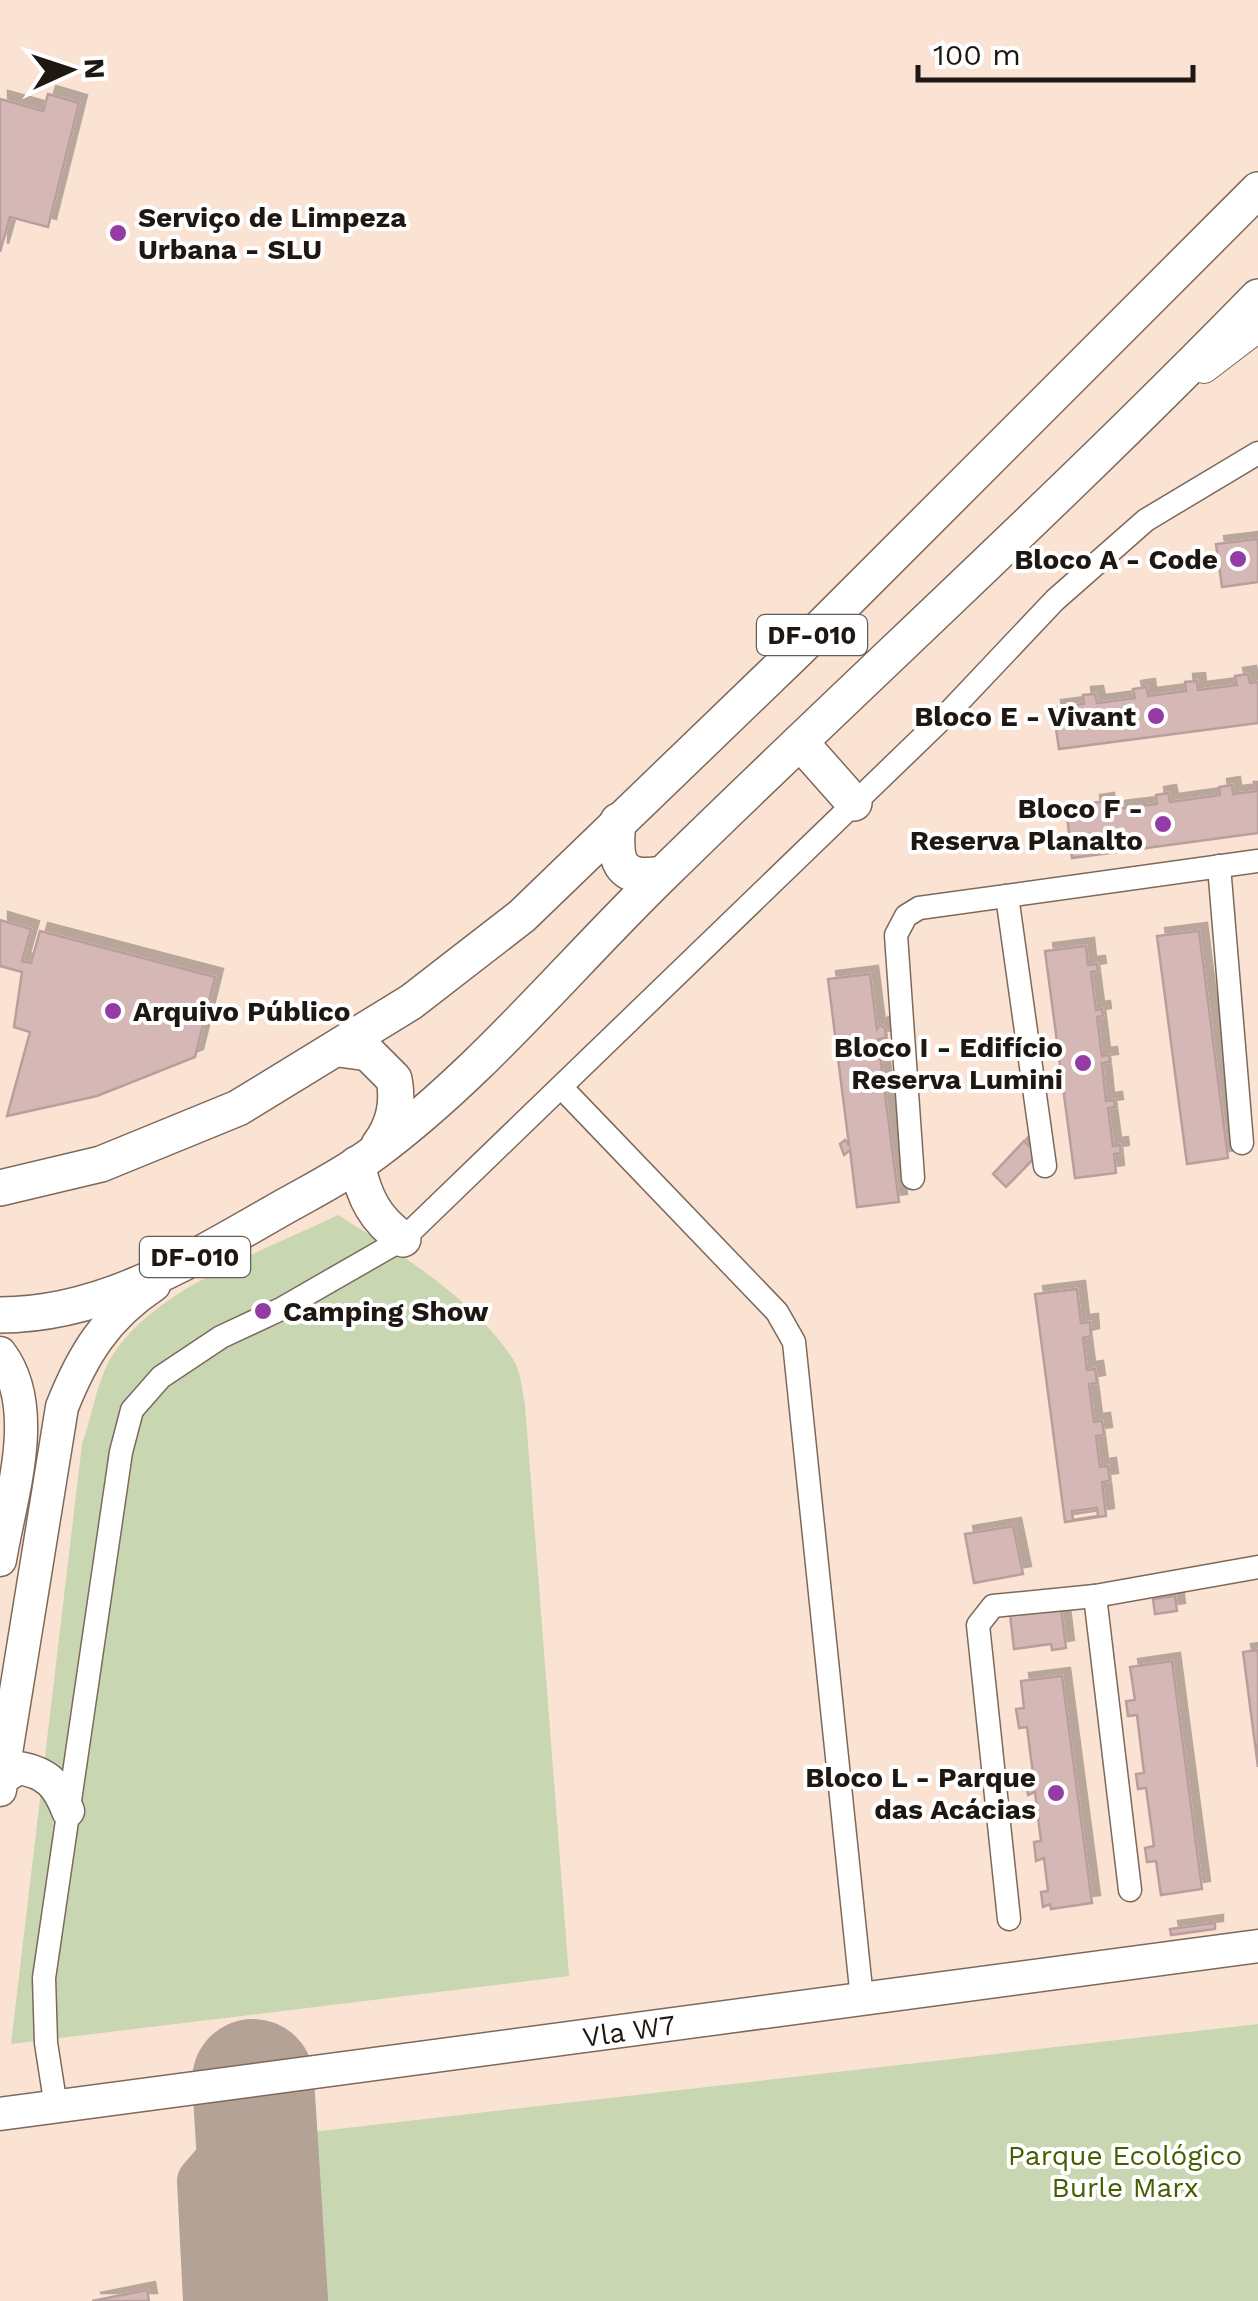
<svg xmlns="http://www.w3.org/2000/svg" width="1258" height="2301" font-family="'Work Sans',sans-serif">
	<style>
		.green { fill: #c8d6b2 }
		.lines { fill: none; stroke-linecap: round; stroke-linejoin: round }
		.taxiway { stroke: #b4a296; stroke-width: 50 }
		.runway { stroke: #b4a296; stroke-width: 122 }
		.building { fill: #d5b8b6; stroke: #ba9e9c; stroke-width: 2.5; fill-rule: evenodd; filter: url(#shadow) }
		.minor-casing { stroke: #7d695b; stroke-width: 25 }
		.tertiary-casing { stroke: #7d695b; stroke-width: 30 }
		.secondary-casing { stroke: #7d695b; stroke-width: 35 }
		.primary-casing { stroke: #7d695b; stroke-width: 38 }
		.minor { stroke: #fff; stroke-width: 22 }
		.tertiary { stroke: #fff; stroke-width: 28 }
		.secondary { stroke: #fff; stroke-width: 32 }
		.primary { stroke: #fff; stroke-width: 35 }
		.poi-dot { fill: #953ba6; stroke: #fff; stroke-width: 4 }
		.labels { text-anchor: middle; dominant-baseline: central; stroke-width: 8; stroke-linejoin: round; paint-order: stroke }
		.shield { fill: #fff; stroke: #625d59; stroke-width: 2.5 }
		.shield-label { font-size: 25px; font-weight: bold; fill: #1f1712 }
		.poi-label { font-size: 28px; font-weight: bold; fill: #1f1712; stroke: #fff; text-anchor: end }
		.street-label { font-size: 28px; fill: #1f1712; stroke: #fff }
		.park-label { font-size: 28px; fill: #465e00; stroke: #fff }
	</style>
	<defs>
		<filter id="shadow"><feDropShadow dx="8" dy="-8" stdDeviation="0" flood-color="#0004"/></filter>
	</defs>
	<rect width="100%" height="100%" fill="#fbe3d4"/>
	<g class="green">
		<path d="M338,1215c62,39 134,82 175,144 8,12 9,32 12,46l44,571 -558,68 71,-600c9,-25 14,-57 26,-81 39,-73 159,-113 230,-148z"/>
		<polygon points="1258,2024 1258,2301 315,2301 303,2133"/>
	</g>
	<g class="lines">
		<polyline class="taxiway" points="208,2301 202,2181 227,2152 257,2144"/>
		<polyline class="runway" points="253,2080 267,2301"/>
	</g>
	<g class="building">
		<polygon points="48,94 79,103 48,227 10,217 0,252 0,99 43,111"/>
		<polygon points="1258,539 1258,582 1222,587 1216,544"/>
		<polygon points="1248,674 1250,683 1258,682 1258,723 1059,749 1053,708 1084,704 1083,695 1095,694 1097,703 1135,698 1133,689 1147,687 1148,696 1186,691 1185,682 1197,681 1198,690 1237,685 1235,676"/>
		<polygon points="1254,782 1258,782 1258,833 1072,858 1067,816 1093,812 1092,803 1106,801 1107,810 1157,804 1156,795 1168,793 1170,802 1220,795 1219,787 1232,785 1233,794 1258,791"/>
		<polygon points="0,920 31,929 22,961 31,963 40,931 215,977 195,1057 97,1096 7,1116 30,1032 14,1027 22,972 0,966"/>
		<polygon points="1199,931 1228,1158 1187,1164 1157,936"/>
		<polygon points="1086,946 1088,965 1097,964 1098,971 1091,972 1096,1010 1102,1009 1103,1016 1097,1017 1102,1056 1109,1055 1110,1062 1102,1063 1106,1101 1114,1100 1115,1107 1108,1108 1113,1146 1120,1145 1121,1153 1114,1154 1116,1173 1075,1178 1045,951"/>
		<polygon points="870,974 877,1029 880,1025 885,1028 886,1038 878,1039 899,1202 857,1207 850,1150 844,1155 840,1144 845,1140 849,1145 828,979"/>
		<polygon points="1024,1141 1038,1154 1006,1187 993,1174"/>
		<path d="M1077,1289l4,34 9,-1 1,14 -8,2 4,32 8,-1 2,14 -8,1 5,38 8,-1 2,14 -8,1 4,31 8,-1 2,15 -8,1 4,34 -41,6 -30,-228zM1097,1508l1,8 -25,4 -1,-9z"/>
		<polygon points="1013,1526 1023,1574 974,1583 965,1534"/>
		<polygon points="1175,1596 1177,1611 1155,1614 1153,1599"/>
		<polygon points="1061,1608 1066,1648 1052,1650 1051,1644 1014,1649 1010,1614"/>
		<polygon points="1258,1650 1258,1767 1243,1652"/>
		<polygon points="1172,1661 1202,1889 1161,1895 1156,1861 1147,1862 1145,1848 1154,1846 1146,1788 1138,1789 1136,1774 1144,1773 1137,1715 1128,1716 1126,1701 1135,1700 1130,1667"/>
		<polygon points="1062,1676 1092,1903 1051,1909 1050,1904 1043,1907 1041,1892 1048,1891 1044,1858 1036,1861 1034,1842 1041,1841 1035,1792 1028,1795 1025,1775 1033,1774 1027,1727 1019,1728 1016,1709 1024,1708 1021,1681"/>
		<polygon points="1215,1923 1215,1929 1171,1935 1170,1929"/>
		<polygon points="147,2290 149,2301 92,2301"/>
	</g>
	<g class="lines">
		<g class="minor-casing">
			<g id="minor">
				<polyline points="1219,866 1242,1143"/>
				<polyline points="1007,896 1045,1166"/>
				<polyline points="562,1088 777,1312 794,1342 862,1999"/>
				<polyline points="913,1178 896,935 906,916 919,908 1258,861"/>
				<polyline points="1095,1596 1130,1890"/>
				<polyline points="1009,1919 978,1625 993,1606 1095,1596 1258,1567"/>
				<polyline points="56,2107 46,2043 44,1978 121,1452 132,1410 161,1377 221,1337 281,1309 403,1239 951,710 1055,600 1146,520 1258,453"/>
			</g>
		</g>
		<g class="tertiary-casing">
			<polyline id="tertiary" points="1204,369 1258,328"/>
		</g>
		<g class="secondary-casing">
			<g id="secondary">
				<path d="M0,1353c42,55 10,145 0,207"/>
				<path d="M2,1778l17,-10c29,5 39,17 49,43"/>
				<path d="M0,1790l62,-383c21,-53 44,-90 92,-122"/>
				<polyline points="0,2114 1258,1946"/>
			</g>
		</g>
		<g class="primary-casing">
			<g id="primary">
				<polyline points="800,742 854,803"/>
				<path d="M618,821c-4,38 -1,61 44,53"/>
				<path d="M339,1049l29,4 26,26c5,25 0,46 -15,66"/>
				<path d="M357,1164c7,33 18,56 46,75"/>
				<polyline points="0,1188 101,1164 238,1108 411,1002 522,916 800,648 1258,190"/>
				<path d="M0,1315c102,0 189,-54 275,-103 33,-19 68,-36 99,-59 108,-80 195,-188 291,-281 197,-193 401,-378 593,-575"/>
			</g>
		</g>
		<use href="#minor" class="minor"/>
		<use href="#tertiary" class="tertiary"/>
		<use href="#secondary" class="secondary"/>
		<use href="#primary" class="primary"/>
	</g>
	<g class="poi-dot">
		<circle cx="118" cy="233" r="10"/>
		<circle cx="1238" cy="559" r="10"/>
		<circle cx="1156" cy="716" r="10"/>
		<circle cx="1163" cy="824" r="10"/>
		<circle cx="113" cy="1011" r="10"/>
		<circle cx="1083" cy="1063" r="10"/>
		<circle cx="263" cy="1311" r="10"/>
		<circle cx="1056" cy="1793" r="10"/>
	</g>
	<g class="labels">
		<g class="shield">
			<rect x="757" y="615" width="110" height="40" rx="8"/>
			<rect x="140" y="1237" width="110" height="40" rx="8"/>
		</g>
		<g class="shield-label">
			<text x="812" y="635">DF-010</text>
			<text x="195" y="1257">DF-010</text>
		</g>
		<g class="poi-label">
			<text x="138" y="217" text-anchor="start">Serviço de Limpeza<tspan x="138" dy="32">Urbana - SLU</tspan></text>
			<text x="1218" y="559">Bloco A - Code</text>
			<text x="1136" y="716">Bloco E - Vivant</text>
			<text x="1143" y="808">Bloco F -<tspan x="1143" dy="32">Reserva Planalto</tspan></text>
			<text x="133" y="1011" text-anchor="start">Arquivo Público</text>
			<text x="1063" y="1047">Bloco I - Edifício<tspan x="1063" dy="32">Reserva Lumini</tspan></text>
			<text x="283" y="1311" text-anchor="start">Camping Show</text>
			<text x="1036" y="1777">Bloco L - Parque<tspan x="1036" dy="32">das Acácias</tspan></text>
		</g>
		<g class="street-label">
			<text transform="translate(629 2031) rotate(-8)">Vla W7</text>
		</g>
		<g class="park-label">
			<text x="1125" y="2155">Parque Ecológico<tspan x="1125" dy="32">Burle Marx</tspan></text>
		</g>
	</g>
	<g transform="translate(70 70) rotate(87)" stroke="#ffffff" stroke-width="8" paint-order="stroke">
	<path d="M0-8L18 38L0 25L-18 38Z" fill="#1f1712"/>
	<text y="-15" font-size="28" font-weight="bold" text-anchor="middle" fill="#1f1712">N</text>
	</g>
	<path d="M918 65v15h275v-15" fill="none" stroke="#1f1712" stroke-width="5"/>
	<text x="933" y="65" font-size="30" fill="#1f1712" stroke="#ffffff" stroke-width="8" paint-order="stroke">100 m</text>
</svg>
